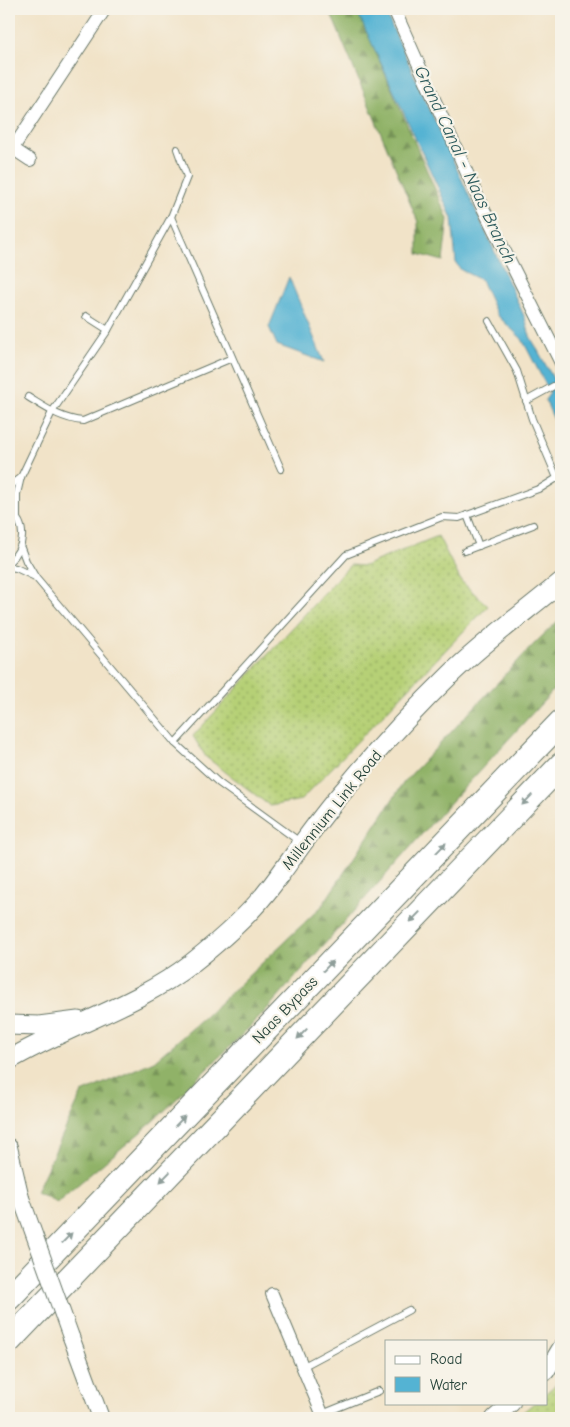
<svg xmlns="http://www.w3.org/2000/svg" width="570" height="1427" font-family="'Comic Neue',sans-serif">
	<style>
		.grass { fill: url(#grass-dots); stroke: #6a8655 }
		.forest { fill: url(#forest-firs); stroke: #58784e }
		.water { fill: #54b3d3; stroke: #3a7884 }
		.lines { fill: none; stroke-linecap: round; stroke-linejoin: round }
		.service-casing { stroke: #687768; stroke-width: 8 }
		.minor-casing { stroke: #687768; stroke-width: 14 }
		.tertiary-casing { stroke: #687768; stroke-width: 18 }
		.secondary-casing { stroke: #687768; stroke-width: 21 }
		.motorway-casing { stroke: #687768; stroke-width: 26 }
		.service { stroke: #fff; stroke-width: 6 }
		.minor { stroke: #fff; stroke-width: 12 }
		.tertiary { stroke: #fff; stroke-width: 16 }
		.secondary { stroke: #fff; stroke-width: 19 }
		.motorway { stroke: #fff; stroke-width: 24 }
		.tertiary-bridge-casing { stroke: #687768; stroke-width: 18; stroke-linecap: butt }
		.tertiary-bridge { stroke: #fff; stroke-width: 16 }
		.oneway { fill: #8f9e9a }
		.labels { text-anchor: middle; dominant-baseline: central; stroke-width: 4.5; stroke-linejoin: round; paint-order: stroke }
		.street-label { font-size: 16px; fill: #1f3d34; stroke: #f7f3e8 }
		.water-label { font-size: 18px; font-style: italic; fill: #2c5a5c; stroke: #f7f3e8 }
	</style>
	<defs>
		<pattern id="grass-dots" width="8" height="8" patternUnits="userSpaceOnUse" patternTransform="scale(1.25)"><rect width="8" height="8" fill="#b6d076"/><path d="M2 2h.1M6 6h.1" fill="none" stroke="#93aa62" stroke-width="1.8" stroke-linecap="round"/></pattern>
		<pattern id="forest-firs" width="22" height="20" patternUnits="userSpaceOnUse" patternTransform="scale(1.25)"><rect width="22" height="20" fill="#90b267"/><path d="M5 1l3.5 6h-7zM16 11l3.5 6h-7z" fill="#759256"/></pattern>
	</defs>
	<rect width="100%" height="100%" fill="#f7f3e8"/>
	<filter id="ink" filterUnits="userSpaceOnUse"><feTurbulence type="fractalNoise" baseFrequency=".02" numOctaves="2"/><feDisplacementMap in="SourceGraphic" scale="10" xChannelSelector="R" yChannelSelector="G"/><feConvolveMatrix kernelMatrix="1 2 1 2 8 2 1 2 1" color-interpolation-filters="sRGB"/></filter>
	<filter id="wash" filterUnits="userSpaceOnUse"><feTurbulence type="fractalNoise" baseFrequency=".0096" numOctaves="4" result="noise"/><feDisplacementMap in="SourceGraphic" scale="20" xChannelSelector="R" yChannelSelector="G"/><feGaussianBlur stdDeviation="1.12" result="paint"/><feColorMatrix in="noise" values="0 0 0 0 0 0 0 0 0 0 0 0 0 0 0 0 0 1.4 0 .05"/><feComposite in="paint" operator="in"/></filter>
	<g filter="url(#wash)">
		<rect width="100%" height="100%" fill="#f1e3c8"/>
		<g class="grass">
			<polygon points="438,536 461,581 488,606 301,800 270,806 206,757 193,736 350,565 364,566"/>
			<polygon points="561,1380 561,1418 516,1418 534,1403 546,1403 546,1393"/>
		</g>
		<g class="forest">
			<polygon points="329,9 357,9 448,219 443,261 418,254 418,222"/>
			<polygon points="561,618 561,682 430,825 260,1017 154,1121 57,1202 36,1192 82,1093 154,1061 202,1020 322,906 404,782 533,645"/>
		</g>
		<g class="water">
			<polygon points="356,9 384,9 525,318 530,336 561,393 561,435 545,400 550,393 522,339 497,315 481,280 461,270 456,263 452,218"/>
			<polygon points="289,277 324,362 277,345 269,327"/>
		</g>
	</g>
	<g filter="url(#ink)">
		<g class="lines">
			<g class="service-casing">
				<g id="service">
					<polyline points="171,217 281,469"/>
					<polyline points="86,316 108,330"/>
					<path d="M28,397c18,11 33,22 55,24l149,-63"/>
					<polyline points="526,401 561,382"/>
					<polyline points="9,486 21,477"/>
					<path d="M9,511c19,13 16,37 0,51"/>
					<polyline points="467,515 479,546"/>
					<polyline points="17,519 17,494 21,477 52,412 108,330 171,217 187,177 177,149"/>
					<polyline points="21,548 26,561 36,578 175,743 219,783 300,842"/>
					<polyline points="465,551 533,525"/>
					<polyline points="9,567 16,568 35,577"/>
					<polyline points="175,743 346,555 442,517 459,518 541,488 557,478 532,419 517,371 489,321"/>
					<polyline points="302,1367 409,1310"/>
					<polyline points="322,1414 379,1391"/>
				</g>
			</g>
			<g class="minor-casing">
				<g id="minor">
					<polyline points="394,9 479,200 561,363"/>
					<polyline points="9,146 30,160"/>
					<polyline points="13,148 105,9"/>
					<polyline points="272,1294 324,1418"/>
				</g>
			</g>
			<g class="tertiary-casing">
				<g id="tertiary">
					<polyline points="9,1147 21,1198"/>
					<polyline points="71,1337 101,1418"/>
					<polyline points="546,1372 561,1347"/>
					<polyline points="494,1418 512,1403"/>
				</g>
			</g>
			<g class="secondary-casing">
				<g id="secondary">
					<polyline points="9,1025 39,1026 78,1021"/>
					<path d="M9,1060c59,-35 128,-54 183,-97 29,-23 59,-49 81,-79 24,-32 46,-66 73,-96 32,-39 69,-79 105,-114 34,-33 74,-62 110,-92"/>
				</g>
			</g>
			<g class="motorway-casing">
				<g id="motorway">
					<polyline points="9,1298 561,722"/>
					<polyline points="9,1341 561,765"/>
				</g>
			</g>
			<use href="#service" class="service"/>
			<use href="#minor" class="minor"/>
			<use href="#tertiary" class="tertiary"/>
			<use href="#secondary" class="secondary"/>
			<use href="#motorway" class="motorway"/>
			<g class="tertiary-bridge-casing">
				<polyline id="tertiary-bridge" points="21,1198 71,1337"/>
			</g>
			<use href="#tertiary-bridge" class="tertiary-bridge"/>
		</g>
		<defs><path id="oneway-solid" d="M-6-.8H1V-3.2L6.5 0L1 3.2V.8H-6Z" transform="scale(1.25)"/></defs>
		<g class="oneway">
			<use href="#oneway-solid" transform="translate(527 800) rotate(134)"/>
			<use href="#oneway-solid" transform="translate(441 848) rotate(-46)"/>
			<use href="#oneway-solid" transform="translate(415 917) rotate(134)"/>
			<use href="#oneway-solid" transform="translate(328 966) rotate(-46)"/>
			<use href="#oneway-solid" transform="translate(302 1034) rotate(134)"/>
			<use href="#oneway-solid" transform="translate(180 1121) rotate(-46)"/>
			<use href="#oneway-solid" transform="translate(165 1177) rotate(134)"/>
			<use href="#oneway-solid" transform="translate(67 1238) rotate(-46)"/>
		</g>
	</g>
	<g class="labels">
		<g class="street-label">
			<text transform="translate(332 810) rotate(-51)">Millennium Link Road</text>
			<text transform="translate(285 1010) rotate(-46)">Naas Bypass</text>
		</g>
		<g class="water-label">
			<text transform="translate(465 165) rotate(65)">Grand Canal - Naas Branch</text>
		</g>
	</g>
	<rect width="570" height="1427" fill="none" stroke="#f7f3e8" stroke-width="30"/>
	<rect x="385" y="1340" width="162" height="65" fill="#f7f3e8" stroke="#a1aaa0"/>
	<rect x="395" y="1356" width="25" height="8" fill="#ffffff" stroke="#a1aaa0"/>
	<text x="430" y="1364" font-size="15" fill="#1f3d34">Road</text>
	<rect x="395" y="1377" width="25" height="15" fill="#54b3d3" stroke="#a1aaa0"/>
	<text x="430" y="1390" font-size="15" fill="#1f3d34">Water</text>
</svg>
